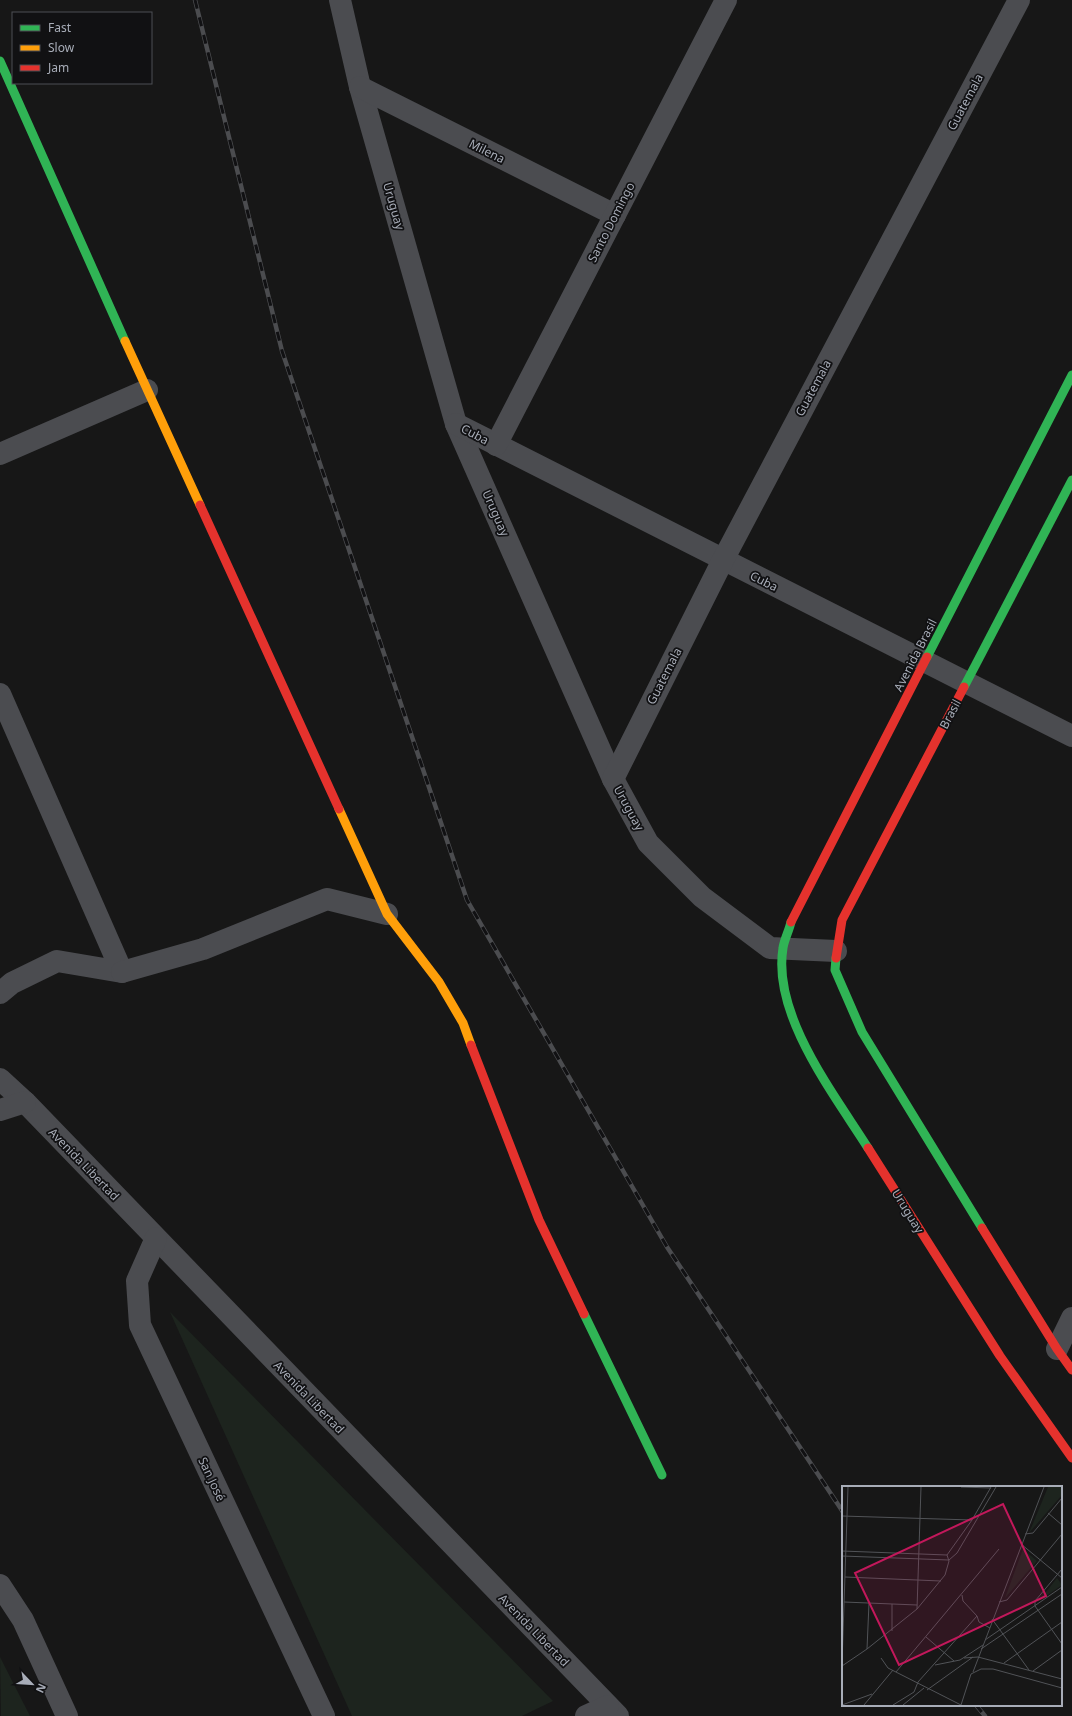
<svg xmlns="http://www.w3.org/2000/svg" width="1072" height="1716" font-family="'Noto Sans',sans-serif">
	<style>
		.green { fill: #1d241e }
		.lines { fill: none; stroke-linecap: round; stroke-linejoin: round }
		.street { stroke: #4b4c50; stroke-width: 22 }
		.fast { stroke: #30b455; stroke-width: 9 }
		.slow { stroke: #ff9f0a; stroke-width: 9 }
		.jam { stroke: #e5322d; stroke-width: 9 }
		.rail-casing { stroke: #4b4c4f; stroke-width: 4.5 }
		.rail { stroke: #111113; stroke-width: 3; stroke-dasharray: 9; stroke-linecap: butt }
		.labels { text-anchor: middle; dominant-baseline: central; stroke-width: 3.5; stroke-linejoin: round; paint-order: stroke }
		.street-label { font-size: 12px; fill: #a8adb8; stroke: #111113 }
		.inset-road { fill: none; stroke: #515357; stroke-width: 1 }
		.view { fill: #c2185b; fill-opacity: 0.15; stroke: #c2185b; stroke-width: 2 }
		.inset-edge { fill: none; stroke: #a8adb8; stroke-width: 2 }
	</style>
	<rect width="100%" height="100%" fill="#171717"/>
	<g class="green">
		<polygon points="170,1312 553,1701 522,1716 352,1716"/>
		<polygon points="0,1657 30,1716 1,1716"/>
	</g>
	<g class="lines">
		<g class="street">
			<polyline points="340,0 360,87 456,424 613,779 648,843 702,897 770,948 836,951"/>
			<polyline points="360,87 615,215"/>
			<polyline points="456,424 1072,736"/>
			<polyline points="496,445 726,0"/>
			<polyline points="0,454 147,390"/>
			<polyline points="0,694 122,972 57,961 12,983 0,993"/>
			<polyline points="613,779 723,560 1019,0"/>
			<polyline points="122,972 203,949 327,899 387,914"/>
			<polyline points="0,1079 25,1102 618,1716"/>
			<polyline points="0,1110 25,1102"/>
			<polyline points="156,1238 137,1281 140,1325 324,1716"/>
			<polyline points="1057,1349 1072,1318"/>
			<polyline points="0,1585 23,1620 67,1716"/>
			<polyline points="586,1716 608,1706"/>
		</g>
		<g class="fast">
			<polyline points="0,61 125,341"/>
			<polyline points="927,657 1072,375"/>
			<polyline points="964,687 1072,480"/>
			<path d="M791,922c-2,9 -7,18 -8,26 -11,67 51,146 85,200"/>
			<polyline points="836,958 835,970 862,1032 982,1228"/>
			<polyline points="584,1314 662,1475"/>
		</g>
		<g class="slow">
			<polyline points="125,341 200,505"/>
			<polyline points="339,809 387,914 439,982 463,1023 471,1045"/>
		</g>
		<g class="jam">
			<polyline points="200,505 339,809"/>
			<polyline points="791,922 927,657"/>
			<polyline points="836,958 842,920 964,687"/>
			<polyline points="471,1045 539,1220 584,1314"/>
			<polyline points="868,1148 1000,1356 1072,1458"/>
			<polyline points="982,1228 1057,1349 1072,1370"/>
		</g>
		<g class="rail-casing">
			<g id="rail">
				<polyline points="195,0 282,351 467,900 667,1247 843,1512"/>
				<polyline points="976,1705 985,1716"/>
			</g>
		</g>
		<use href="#rail" class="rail"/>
	</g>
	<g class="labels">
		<g class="street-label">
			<text transform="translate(965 102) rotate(-62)">Guatemala</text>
			<text transform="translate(487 151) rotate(27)">Milena</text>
			<text transform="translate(394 206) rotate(74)">Uruguay</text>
			<text transform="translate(611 222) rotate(-63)">Santo Domingo</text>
			<text transform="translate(813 388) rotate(-62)">Guatemala</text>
			<text transform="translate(475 434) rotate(28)">Cuba</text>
			<text transform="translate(496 513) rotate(66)">Uruguay</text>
			<text transform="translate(764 581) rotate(27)">Cuba</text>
			<text transform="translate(915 655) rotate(-63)">Avenida Brasil</text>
			<text transform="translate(664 676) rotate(-63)">Guatemala</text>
			<text transform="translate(950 714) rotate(-62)">Brasil</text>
			<text transform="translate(629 808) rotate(61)">Uruguay</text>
			<text transform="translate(84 1164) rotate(46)">Avenida Libertad</text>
			<text transform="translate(908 1211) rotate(58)">Uruguay</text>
			<text transform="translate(309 1397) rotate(46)">Avenida Libertad</text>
			<text transform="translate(212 1479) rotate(65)">San José</text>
			<text transform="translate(534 1630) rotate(46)">Avenida Libertad</text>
		</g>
	</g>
	<g transform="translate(842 1486)">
		<rect width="220" height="220" fill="#171717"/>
		<path d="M206,1h14v8l-33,38zM181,63l14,12 -32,37zM215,92l5,7 -23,16z" fill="#1d241e"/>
		<path class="inset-road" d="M119,1l30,1M206,27l14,12M0,30l130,4M183,48l8,-1 29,-35M179,58l41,34M0,65l105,4M105,69l25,-35 19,-33M0,70l107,4 8,-7 39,-66M220,83l-27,32v5l27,38M3,91l96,4M120,109l1,6 14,15M2,116l73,3M157,116l8,-2 55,-66M75,123l4,-122M150,133l37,51M50,145v-27M84,151l28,24M143,154l77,-53M25,163l2,-46M139,163l81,-55M39,172l7,10 73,37M122,172l14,-1 84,22M0,177l6,-176M162,177l58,-41M93,179l25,-5 23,-15M0,180l25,-17 50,-40 28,-34 4,-14 -2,-6M191,185l29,-21M54,186l103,-123M131,186l71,-185M85,204l46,-33M0,219l30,-11M22,219l29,-35M51,219l21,-13 4,-10 59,-66 2,6 11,6M61,219l21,-17M119,219l10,-31 10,-5h12l69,19"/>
		<path class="view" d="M161,18l43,92 -147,69 -44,-92z"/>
		<rect width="220" height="220" class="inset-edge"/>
	</g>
	<rect x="12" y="12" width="140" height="72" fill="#111113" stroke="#4d4f55"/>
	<rect x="20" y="25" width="20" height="6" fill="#30b455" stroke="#4d4f55"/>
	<text x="48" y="32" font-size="12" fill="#a8adb8">Fast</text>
	<rect x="20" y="45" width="20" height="6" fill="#ff9f0a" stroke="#4d4f55"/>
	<text x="48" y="52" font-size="12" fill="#a8adb8">Slow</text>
	<rect x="20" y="65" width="20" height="6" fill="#e5322d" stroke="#4d4f55"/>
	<text x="48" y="72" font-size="12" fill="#a8adb8">Jam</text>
	<g transform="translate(32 1684) rotate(115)" stroke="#111113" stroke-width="3" paint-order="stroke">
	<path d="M0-3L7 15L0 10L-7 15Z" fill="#a8adb8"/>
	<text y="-6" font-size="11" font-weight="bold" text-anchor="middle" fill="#a8adb8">N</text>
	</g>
</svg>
